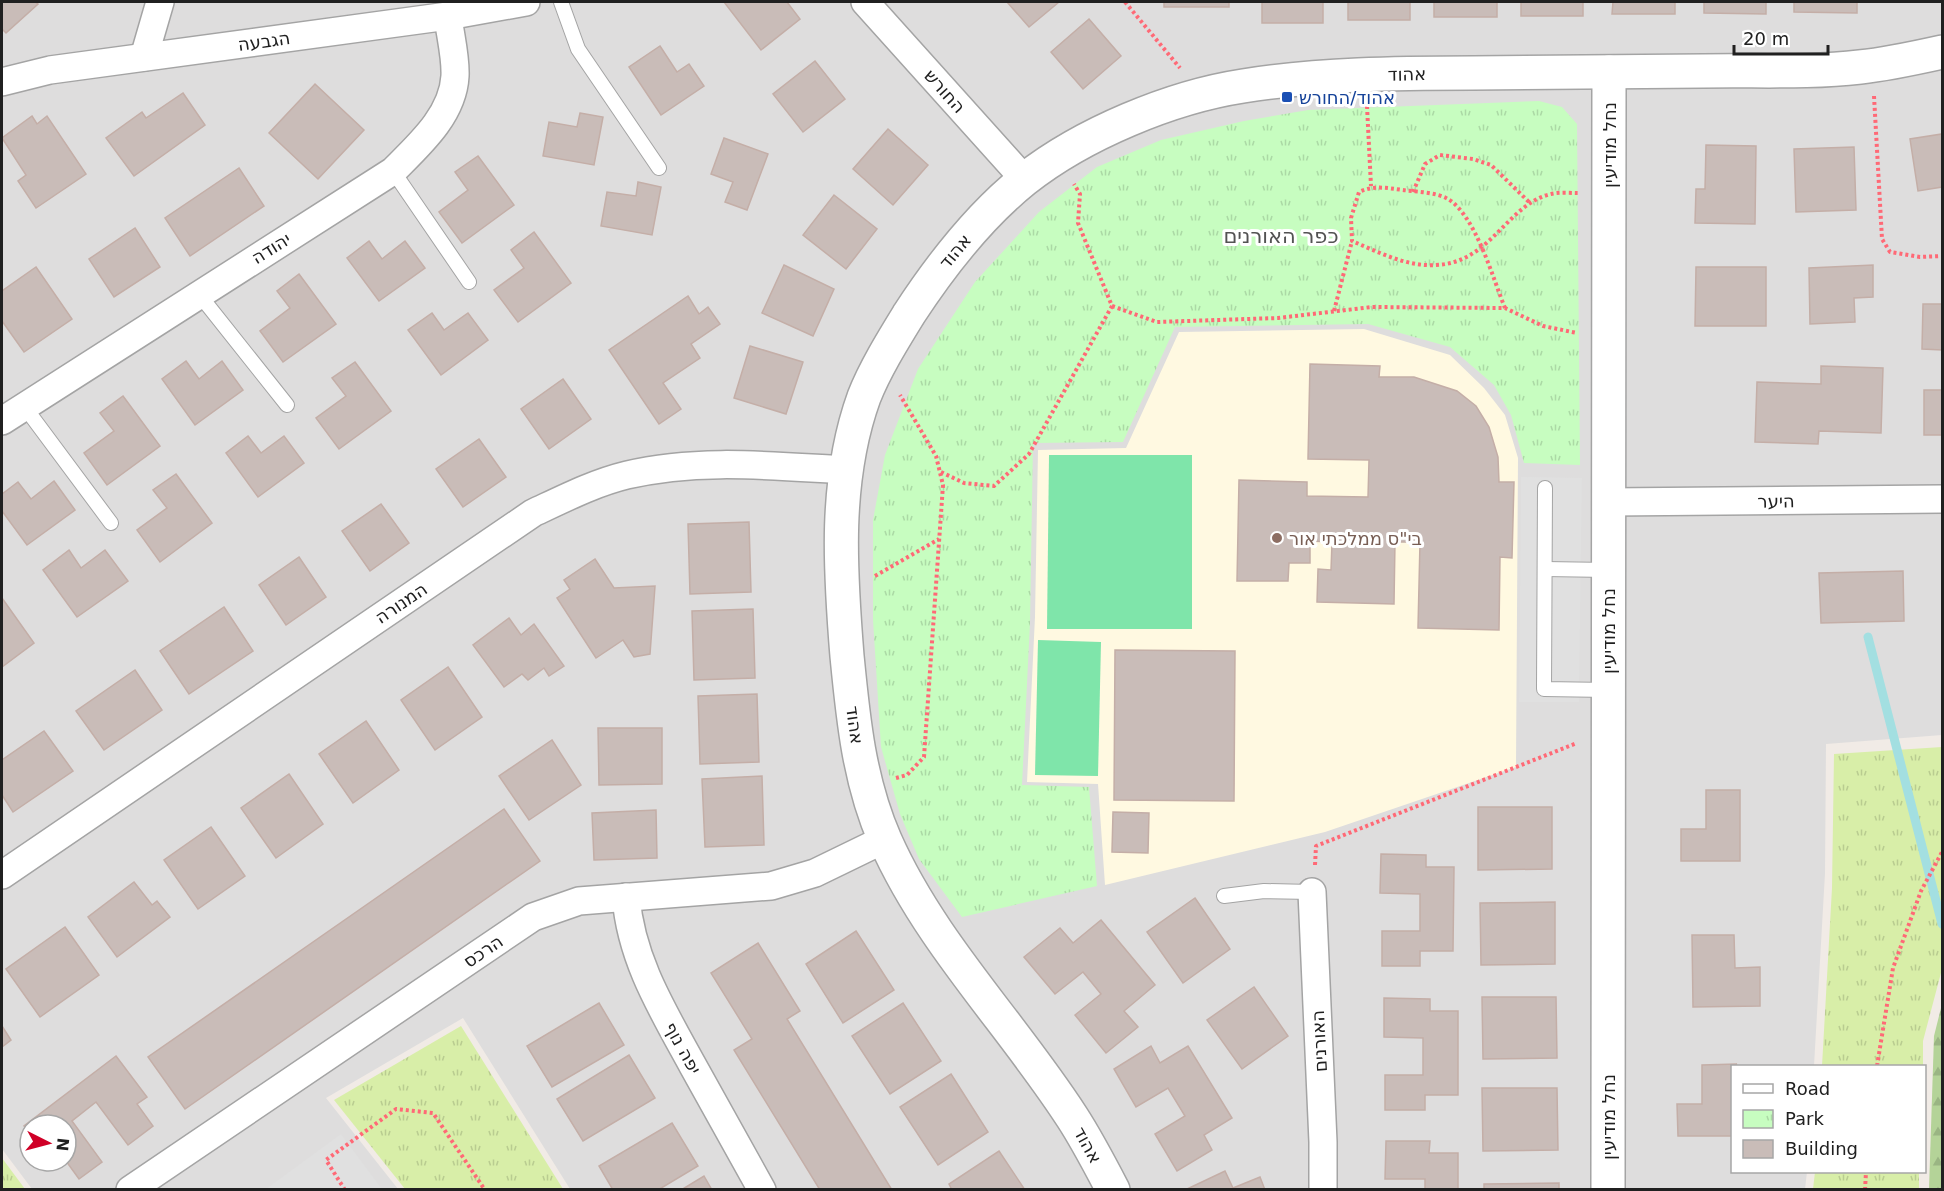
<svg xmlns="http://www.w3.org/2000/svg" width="1944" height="1191" font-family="'DejaVu Sans','Noto Sans Hebrew',sans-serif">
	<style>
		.residential { fill: #dedddd; fill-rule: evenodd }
		.education { fill: #fff9e1 }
		.grass { fill: url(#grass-tufts) }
		.forest { fill: url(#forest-firs) }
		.park { fill: url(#park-tufts) }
		.pitch { fill: #7fe5aa }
		.parking { fill: #e0e0e0 }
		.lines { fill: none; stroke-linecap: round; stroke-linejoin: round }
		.stream { stroke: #a3dfe1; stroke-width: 9 }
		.building { fill: #c9bcb8; stroke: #c4aea7; stroke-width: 1.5 }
		.service-casing { stroke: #a4a4a4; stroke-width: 16 }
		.minor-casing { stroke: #a4a4a4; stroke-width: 30 }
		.tertiary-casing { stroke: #a4a4a4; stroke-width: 36 }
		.path { stroke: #ff6976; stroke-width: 4; stroke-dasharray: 3 3; stroke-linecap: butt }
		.service { stroke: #fff; stroke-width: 14 }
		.minor { stroke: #fff; stroke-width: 27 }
		.tertiary { stroke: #fff; stroke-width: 33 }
		.transit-dot { fill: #1a4fb4; stroke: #fff; stroke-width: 2 }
		.education-dot { fill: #8d6e63; stroke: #fff; stroke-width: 2 }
		.labels { text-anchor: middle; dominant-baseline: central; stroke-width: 6; stroke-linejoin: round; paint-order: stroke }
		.street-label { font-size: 18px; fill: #202020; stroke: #fff }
		.transit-label { font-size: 18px; fill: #164399; stroke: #fff; text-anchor: start }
		.education-label { font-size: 18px; fill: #785e54; stroke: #fff; text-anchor: start }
		.quarter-label { font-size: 21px; fill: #535353; stroke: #fff }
	</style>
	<defs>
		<pattern id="grass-tufts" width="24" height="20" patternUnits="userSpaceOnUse" patternTransform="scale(1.5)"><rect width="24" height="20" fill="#d8eea8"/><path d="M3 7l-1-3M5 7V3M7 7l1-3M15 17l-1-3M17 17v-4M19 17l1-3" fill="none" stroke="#b9cc90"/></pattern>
		<pattern id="forest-firs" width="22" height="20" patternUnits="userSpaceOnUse" patternTransform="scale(1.5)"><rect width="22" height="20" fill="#b4d398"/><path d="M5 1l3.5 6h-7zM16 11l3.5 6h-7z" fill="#9ab583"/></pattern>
		<pattern id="park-tufts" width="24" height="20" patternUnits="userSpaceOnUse" patternTransform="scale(1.5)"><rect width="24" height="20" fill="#c7fdc0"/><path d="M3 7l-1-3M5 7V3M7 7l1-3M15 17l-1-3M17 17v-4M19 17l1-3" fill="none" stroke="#abd9a5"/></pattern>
	</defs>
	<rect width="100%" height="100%" fill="#f1ebe6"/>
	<path class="residential" d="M2,2h1940v733l-116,9 -1,129 -11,193h-82v106h75l-2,17h-1235l-107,-171 -137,80 72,91h-366l-30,-40zM30,1125h36v36h-36z"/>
	<polygon class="education" points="1364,329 1450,355 1484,388 1505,415 1518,458 1516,767 1325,832 1105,885 1098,784 1027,782 1035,617 1038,450 1126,448 1179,332"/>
	<g class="grass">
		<polygon points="1942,747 1942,969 1923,1041 1923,1066 1822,1066 1832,888 1834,754"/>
		<polygon points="461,1026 563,1189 405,1189 334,1100"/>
		<polygon points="2,1158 25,1189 2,1189"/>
		<polygon points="1815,1172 1919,1172 1919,1189 1813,1189"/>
	</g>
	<polygon class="forest" points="1942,1004 1942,1189 1929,1189 1934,1036"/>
	<polygon class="park" points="1539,101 1562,107 1577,124 1580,465 1524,463 1511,415 1494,385 1450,347 1368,324 1175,327 1123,442 1033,443 1030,623 1022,785 1089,787 1097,886 962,917 919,859 900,814 881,747 873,620 873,520 885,455 918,369 975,282 1039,212 1097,167 1161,140 1244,121 1308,110"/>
	<g class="pitch">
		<polygon points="1049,455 1192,455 1192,629 1047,629"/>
		<polygon points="1038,640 1101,642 1098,776 1035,775"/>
	</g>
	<g class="parking">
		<polygon points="1521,477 1582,478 1579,702 1519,702"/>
		<polygon points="341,1134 382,1189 266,1189"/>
	</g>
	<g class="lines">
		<polyline class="stream" points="1868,637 1942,924"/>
	</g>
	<g class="building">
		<polygon points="2,2 35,2 38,4 6,33 2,29"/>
		<polygon points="724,2 787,2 800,19 761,50"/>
		<polygon points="1007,2 1059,2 1029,27"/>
		<rect x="1164" y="2" width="65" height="5"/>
		<rect x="1262" y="2" width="61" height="21"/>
		<rect x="1348" y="2" width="62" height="18"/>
		<rect x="1434" y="2" width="63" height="15"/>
		<rect x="1521" y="2" width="62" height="14"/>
		<polygon points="1613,2 1675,2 1675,14 1612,14"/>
		<polygon points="1704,2 1766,2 1766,14 1704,13"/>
		<polygon points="1794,2 1857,2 1857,13 1794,12"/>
		<polygon points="1089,19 1121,56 1083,89 1051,52"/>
		<polygon points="660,46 677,72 689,64 704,86 661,115 629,67"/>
		<polygon points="815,61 845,99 803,132 773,94"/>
		<polygon points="315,84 364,130 318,179 269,133"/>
		<polygon points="183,93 205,125 134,176 106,138 142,112 146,118"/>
		<polygon points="580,113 603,117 594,165 543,156 549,122 577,127"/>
		<polygon points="32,116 37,124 47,116 86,174 36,208 18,181 26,175 2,138"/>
		<polygon points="888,129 928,165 893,205 853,169"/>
		<polygon points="1942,134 1942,187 1918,191 1910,139"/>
		<polygon points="724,138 768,154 747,210 725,202 733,182 711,174"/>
		<polygon points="1706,145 1756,146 1755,224 1695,223 1696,189 1705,189"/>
		<polygon points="1854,147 1856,210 1796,212 1794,149"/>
		<polygon points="478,156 514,205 462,243 439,212 468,190 455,172"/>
		<polygon points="239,168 264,206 190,256 165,218"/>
		<polygon points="638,182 661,187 652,235 601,226 607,192 636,196"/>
		<polygon points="834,195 877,229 846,269 803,235"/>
		<polygon points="135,228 160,267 114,297 89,259"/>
		<polygon points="534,232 571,283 518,322 494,290 524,268 511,250"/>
		<polygon points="369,241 382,259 405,241 425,268 379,301 347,258"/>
		<polygon points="784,265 834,289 813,336 762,313"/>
		<polygon points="1873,265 1873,297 1854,298 1855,322 1810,324 1809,268"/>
		<polygon points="36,267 72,319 24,352 2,321 2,291"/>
		<polygon points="1696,267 1766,267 1766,326 1695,326"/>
		<polygon points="299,274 336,324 283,362 260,331 290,308 277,291"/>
		<polygon points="688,296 699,314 708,307 720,324 691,344 700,358 663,383 681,409 659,424 609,350"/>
		<polygon points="1923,304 1942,304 1942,350 1922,349"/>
		<polygon points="432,313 444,330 468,313 488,340 441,375 408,330"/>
		<polygon points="750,346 803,362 786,414 734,398"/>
		<polygon points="186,361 199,379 222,361 243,390 195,425 162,379"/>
		<polygon points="355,362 391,411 339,449 316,418 346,396 332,378"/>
		<polygon points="1310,364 1380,366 1379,377 1414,377 1457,391 1476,406 1489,427 1498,457 1499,482 1514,482 1512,558 1500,557 1499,630 1418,628 1420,542 1395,542 1394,604 1317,602 1318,569 1331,570 1332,542 1310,541 1310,563 1289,563 1288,581 1237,581 1239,480 1307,482 1307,496 1368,497 1369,460 1308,459"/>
		<polygon points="1821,366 1883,368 1881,433 1819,431 1818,444 1755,442 1757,382 1821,384"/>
		<polygon points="563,379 591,419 549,449 521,409"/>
		<rect x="1924" y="390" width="18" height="45"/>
		<polygon points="123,396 160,446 107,485 84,453 114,431 100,413"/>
		<polygon points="248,436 261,453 284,436 304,463 258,497 226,453"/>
		<polygon points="479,439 506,477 463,507 436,469"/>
		<polygon points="176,474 212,523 160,562 137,530 167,508 153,490"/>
		<polygon points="54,481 75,510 27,545 2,511 2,494 18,482 31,499"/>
		<polygon points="381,504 409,543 370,571 342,531"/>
		<polygon points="749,522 751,592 690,594 688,524"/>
		<polygon points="69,550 81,568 105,550 128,581 77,617 43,570"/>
		<polygon points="299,557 326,597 286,625 259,585"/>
		<polygon points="595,559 614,588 655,586 650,654 634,657 623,640 596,658 557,598 570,589 564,580"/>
		<polygon points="1903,571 1904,621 1821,623 1819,573"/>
		<polygon points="2,598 34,643 2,667"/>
		<polygon points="224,607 253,651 189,694 160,651"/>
		<polygon points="753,609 755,678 694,680 692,611"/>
		<polygon points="509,618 521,635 534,624 564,666 549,676 544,668 528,680 522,674 504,687 473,645"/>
		<polygon points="1115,650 1235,651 1234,801 1114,800"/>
		<polygon points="448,667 482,717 435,750 401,700"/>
		<polygon points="135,670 162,710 104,750 76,711"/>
		<polygon points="757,694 759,762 700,764 698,696"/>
		<polygon points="366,721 399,770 353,803 319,754"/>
		<polygon points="598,728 662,728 662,784 599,785"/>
		<polygon points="44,731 73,771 13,812 2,795 2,760"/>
		<polygon points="552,740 581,785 529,820 499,776"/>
		<polygon points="289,774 323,824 276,858 241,808"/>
		<polygon points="762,776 764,845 705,847 702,779"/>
		<polygon points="1706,790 1740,790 1740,861 1681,861 1681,829 1706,829"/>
		<polygon points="1478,807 1552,807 1552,869 1478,870"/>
		<polygon points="504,809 540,861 185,1109 148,1057"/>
		<polygon points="656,810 657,858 594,860 592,813"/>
		<polygon points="1113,812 1149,813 1148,853 1112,852"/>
		<polygon points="211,827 245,876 198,909 164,860"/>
		<polygon points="1381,854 1426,855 1426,867 1454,867 1453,951 1420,951 1420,966 1382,966 1382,931 1420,931 1420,894 1380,893"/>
		<polygon points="134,882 152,905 157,901 170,917 117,957 88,917"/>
		<polygon points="1195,898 1230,949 1183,983 1147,932"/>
		<polygon points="1555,902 1555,964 1481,965 1480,903"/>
		<polygon points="1101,920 1155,985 1124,1011 1138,1027 1106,1053 1075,1015 1101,994 1083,972 1055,994 1024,957 1060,928 1073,943"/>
		<polygon points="65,927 99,975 40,1017 6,969"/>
		<polygon points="856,931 894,990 843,1023 806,964"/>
		<polygon points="1692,935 1734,935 1735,968 1760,967 1760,1006 1693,1007"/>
		<polygon points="758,943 800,1011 787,1019 892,1190 820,1190 734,1050 752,1039 711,973"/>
		<polygon points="1254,987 1288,1036 1242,1069 1207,1020"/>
		<polygon points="1482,997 1556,997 1557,1058 1483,1059"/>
		<polygon points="1384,998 1430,999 1430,1011 1458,1011 1458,1095 1425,1095 1425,1110 1385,1110 1385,1075 1423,1075 1423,1038 1384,1037"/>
		<polygon points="599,1003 624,1045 552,1087 527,1046"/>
		<polygon points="903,1003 941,1061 890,1094 852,1036"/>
		<polygon points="2,1026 11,1040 2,1047"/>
		<polygon points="1151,1046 1160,1063 1188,1046 1232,1118 1204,1135 1212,1150 1177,1171 1155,1134 1185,1116 1168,1088 1136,1107 1114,1069"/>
		<polygon points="629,1055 655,1098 583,1141 557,1099"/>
		<polygon points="116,1056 147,1097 137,1104 153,1126 128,1145 96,1102 72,1121 102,1162 79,1179 66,1161 66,1125 30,1125 30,1134 24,1126"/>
		<polygon points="1737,1064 1732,1066 1732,1136 1678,1136 1677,1104 1702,1104 1702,1065"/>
		<polygon points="951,1074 988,1132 938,1165 900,1107"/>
		<polygon points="1482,1088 1557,1088 1558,1150 1483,1151"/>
		<polygon points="672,1123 698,1166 658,1190 613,1190 599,1166"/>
		<polygon points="1386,1141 1430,1141 1429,1153 1458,1153 1458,1190 1425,1190 1425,1179 1385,1179"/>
		<polygon points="999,1151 1025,1190 952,1190 949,1184"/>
		<polygon points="1225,1171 1233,1188 1260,1177 1265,1190 1185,1190"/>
		<polygon points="704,1176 712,1190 681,1190"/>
		<polygon points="1559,1183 1559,1190 1484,1190 1484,1184"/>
	</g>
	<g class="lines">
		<g class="service-casing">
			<g id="service">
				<polyline points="561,2 578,49 659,168"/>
				<polyline points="393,171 469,282"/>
				<polyline points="198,293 287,405"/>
				<polyline points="24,406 111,523"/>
				<polyline points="1545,488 1544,689 1608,690"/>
				<polyline points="1545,569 1608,570"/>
				<polyline points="1224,896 1264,891 1312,892"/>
			</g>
		</g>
		<g class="minor-casing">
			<g id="minor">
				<polyline points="865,2 1025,180"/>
				<polyline points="144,57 160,2"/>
				<polyline points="2,82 50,70 448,16 526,2"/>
				<path d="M2,421l391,-250c26,-26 60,-56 62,-95 1,-19 -5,-41 -7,-60"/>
				<polyline points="1609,502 1942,499"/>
				<path d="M2,875l531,-362c30,-14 61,-30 94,-38 72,-17 146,-9 220,-5"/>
				<polyline points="1312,892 1323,1142 1323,1190"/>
				<path d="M626,897c5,63 37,114 67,169 23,41 46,82 69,124"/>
				<polyline points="130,1190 533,917 579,901 771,886 815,873 885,839"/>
			</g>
		</g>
		<g class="tertiary-casing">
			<g id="tertiary">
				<path d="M1113,1190c-13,-25 -26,-50 -41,-73 -60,-93 -142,-175 -187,-277 -26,-59 -32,-122 -38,-184 -7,-86 -13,-176 17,-259 11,-28 29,-57 45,-83 32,-49 69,-97 115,-134 58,-46 147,-83 219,-94 76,-12 154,-13 230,-13 77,-1 154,-2 230,-2 52,-1 106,2 157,-4 28,-3 55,-9 82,-15"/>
				<polyline points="1608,1190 1609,72"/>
			</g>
		</g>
		<g class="path">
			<polyline points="1125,2 1180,68"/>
			<polyline points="1874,96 1882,239 1890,252 1920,257 1942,256"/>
			<polyline points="1367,106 1371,186"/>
			<polyline points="1413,192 1425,164 1440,155 1473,159 1491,165 1530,203"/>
			<polyline points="1112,306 1157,322 1278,318 1372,307 1505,308 1543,326 1577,333"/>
			<path d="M1505,308c-12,-29 -29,-92 -57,-109 -12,-7 -31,-7 -45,-9 -16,-2 -29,-5 -44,2l-8,26 1,23c26,11 55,26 84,24 55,-2 71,-61 115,-71 8,-2 19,-1 27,-1"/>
			<polyline points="1334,311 1352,241"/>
			<polyline points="941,472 964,483 994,486 1029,454 1112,306 1078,223 1080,194 1074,184"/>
			<polyline points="875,576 939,539"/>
			<polyline points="896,778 907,775 924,757 943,485 936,456 900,395"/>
			<polyline points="1315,865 1316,846 1577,743"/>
			<polyline points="1877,1066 1893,968 1921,891 1942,852"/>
			<polyline points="345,1190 326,1160 396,1109 433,1113 485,1190"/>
			<polyline points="1865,1190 1866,1172"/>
		</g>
		<use href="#service" class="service"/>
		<use href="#minor" class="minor"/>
		<use href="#tertiary" class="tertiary"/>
	</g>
	<rect class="transit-dot" x="1281" y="91" width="12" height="12" rx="3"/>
	<circle class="education-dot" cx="1277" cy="538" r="6"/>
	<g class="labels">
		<g class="street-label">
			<text transform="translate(264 41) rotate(-8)">הגבעה</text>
			<text transform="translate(1407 74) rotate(-1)">אהוד</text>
			<text transform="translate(945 91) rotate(48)">החורש</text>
			<text transform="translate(1609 145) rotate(-90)">נחל מודיעין</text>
			<text transform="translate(271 248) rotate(-32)">יהודה</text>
			<text transform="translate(955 251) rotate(-50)">אהוד</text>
			<text transform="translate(1776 501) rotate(-1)">היער</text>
			<text transform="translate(401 603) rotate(-34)">המנורה</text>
			<text transform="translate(1608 631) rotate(-90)">נחל מודיעין</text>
			<text transform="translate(855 725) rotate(82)">אהוד</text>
			<text transform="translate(483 951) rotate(-34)">הרכס</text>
			<text transform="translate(1319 1041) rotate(-93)">האורנים</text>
			<text transform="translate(683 1048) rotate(61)">יפה נוף</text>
			<text transform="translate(1608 1117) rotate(-90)">נחל מודיעין</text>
			<text transform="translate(1088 1145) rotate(61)">אהוד</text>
		</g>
		<g class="transit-label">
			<text x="1299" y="97">אהוד/החורש</text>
		</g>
		<g class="education-label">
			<text x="1289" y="538">בי"ס ממלכתי אור</text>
		</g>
		<g class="quarter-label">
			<text x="1281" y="236">כפר האורנים</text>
		</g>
	</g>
	<rect width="1944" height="1191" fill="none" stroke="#202020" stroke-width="6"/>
	<rect x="1731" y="1065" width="195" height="108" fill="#ffffff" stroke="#a6a6a6" stroke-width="1.5"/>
	<rect x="1743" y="1084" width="30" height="9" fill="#ffffff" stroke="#a6a6a6" stroke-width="1.5"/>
	<text x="1785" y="1095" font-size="18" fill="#202020">Road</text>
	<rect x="1743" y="1110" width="30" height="18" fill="url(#park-tufts)" stroke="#a6a6a6" stroke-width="1.5"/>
	<text x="1785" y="1125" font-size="18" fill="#202020">Park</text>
	<rect x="1743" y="1140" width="30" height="18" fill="#c9bcb8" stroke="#a6a6a6" stroke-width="1.5"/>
	<text x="1785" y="1155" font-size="18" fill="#202020">Building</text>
	<g transform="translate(48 1143) rotate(96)"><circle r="28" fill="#ffffff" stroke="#a6a6a6" stroke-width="1.5"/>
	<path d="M0-4.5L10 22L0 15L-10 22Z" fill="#d00027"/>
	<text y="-9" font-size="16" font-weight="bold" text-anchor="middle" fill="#202020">N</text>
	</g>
	<path d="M1734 45v9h94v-9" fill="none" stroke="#202020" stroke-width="3"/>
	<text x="1743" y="45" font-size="18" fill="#202020" stroke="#ffffff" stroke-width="4.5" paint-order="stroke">20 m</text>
</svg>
